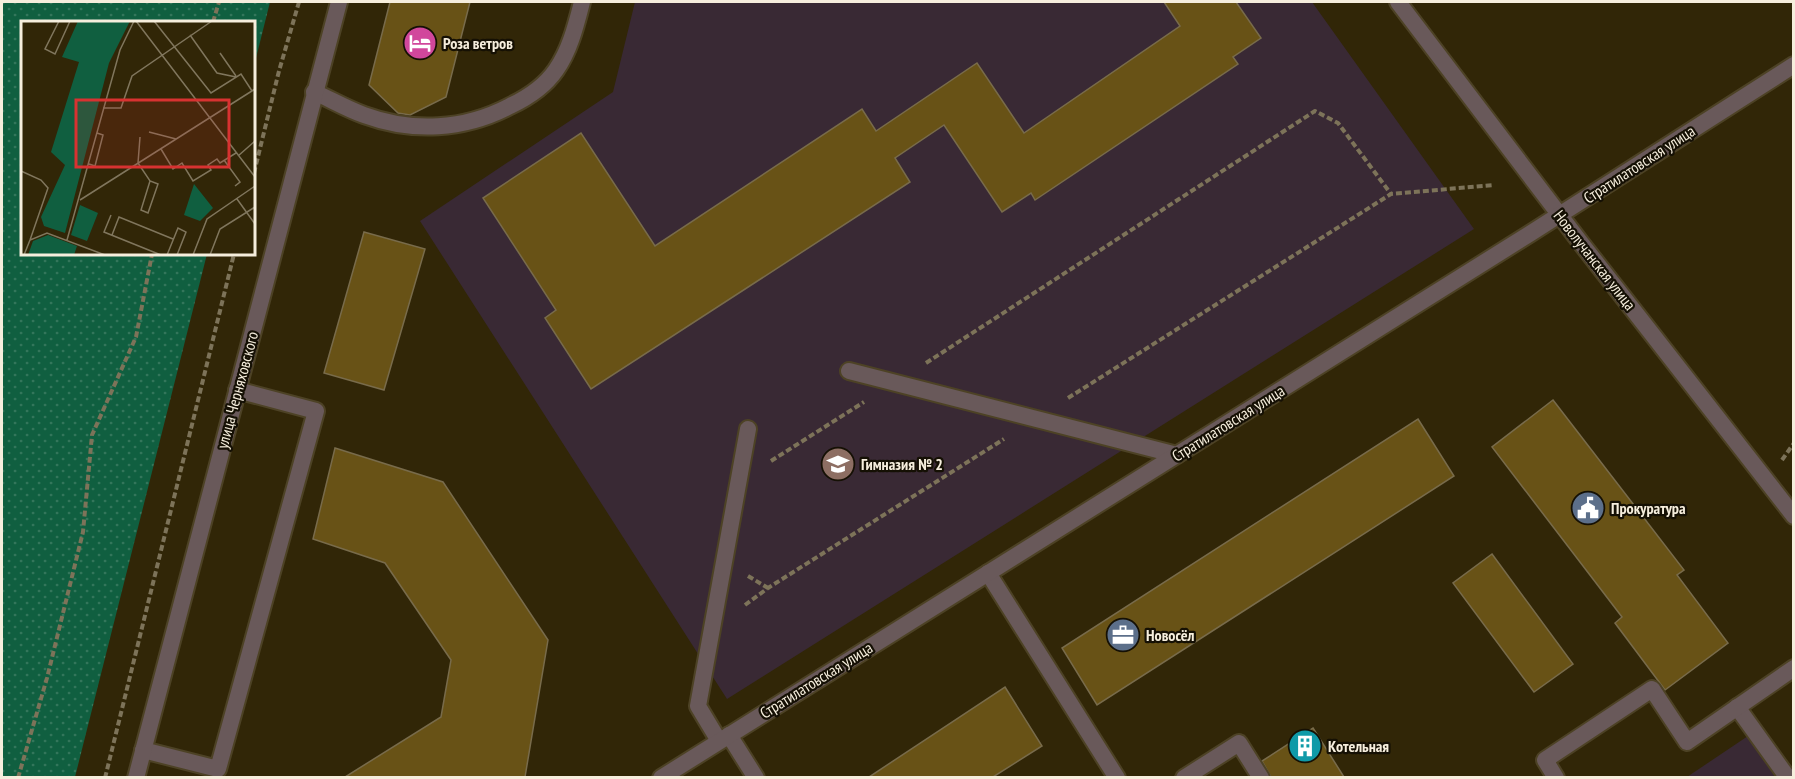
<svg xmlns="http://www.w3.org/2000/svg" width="1795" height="779" font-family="'PT Sans Narrow',sans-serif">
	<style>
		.education { fill: #392934 }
		.park { fill: url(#park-dots) }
		.building { fill: #685216; stroke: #786b4b; stroke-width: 1.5 }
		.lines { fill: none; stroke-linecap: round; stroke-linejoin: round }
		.service-casing { stroke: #4d4225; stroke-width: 20 }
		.minor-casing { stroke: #4d4225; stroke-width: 20 }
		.tertiary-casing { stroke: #4d4225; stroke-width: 20 }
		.path { stroke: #7d7359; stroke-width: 4; stroke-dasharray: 6 3; stroke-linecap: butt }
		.service { stroke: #69595a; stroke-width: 16 }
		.minor { stroke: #69595a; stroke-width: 16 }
		.tertiary { stroke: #69595a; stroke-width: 16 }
		.labels { text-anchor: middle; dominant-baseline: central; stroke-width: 4.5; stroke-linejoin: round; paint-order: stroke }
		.poi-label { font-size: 16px; font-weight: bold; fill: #f6eedd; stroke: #151004; text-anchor: start }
		.street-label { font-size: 16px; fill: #f6eedd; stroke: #151004 }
		.inset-road { fill: none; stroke: #80765d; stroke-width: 1.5 }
		.view { fill: #d83231; fill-opacity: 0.15; stroke: #d83231; stroke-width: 3 }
		.inset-edge { fill: none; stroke: #f6eedd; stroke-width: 3 }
	</style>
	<defs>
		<pattern id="park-dots" width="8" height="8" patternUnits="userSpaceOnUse" patternTransform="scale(1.5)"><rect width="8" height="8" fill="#105f40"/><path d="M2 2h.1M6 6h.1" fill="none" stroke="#33765b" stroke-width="1.8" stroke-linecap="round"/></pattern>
	</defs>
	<rect width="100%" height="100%" fill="#312607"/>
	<g class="education">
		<polygon points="635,2 1312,2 1474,229 727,699 420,221 613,92"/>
		<polygon points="1748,736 1775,777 1687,777"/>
	</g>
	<polygon class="park" points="2,2 270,2 254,66 254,22 22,22 22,254 207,254 75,777 2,777"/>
	<g class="building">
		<polygon points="390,2 470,2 446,97 410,115 398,113 369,85"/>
		<polygon points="1164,2 1236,2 1261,38 1233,57 1238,64 1035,200 1031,193 1002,212 944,125 895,158 910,182 591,389 545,318 556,310 483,198 581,133 655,246 862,109 876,131 977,63 1024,133 1180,26"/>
		<polygon points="364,232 425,249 384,390 324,373"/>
		<polygon points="1553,400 1684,570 1677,575 1728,643 1665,690 1615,623 1622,617 1492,447"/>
		<polygon points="1418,419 1454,476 1097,705 1062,648"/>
		<polygon points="335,448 443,482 548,640 525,777 345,777 441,717 451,660 385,563 313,539"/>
		<polygon points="1492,554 1573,664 1534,692 1453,583"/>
		<polygon points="1005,687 1042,746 993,777 869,777"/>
		<polygon points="1313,728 1344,777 1271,777 1262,761"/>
	</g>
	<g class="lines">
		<g class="service-casing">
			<g id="service">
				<path d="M314,92c16,7 33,17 50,23 49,18 100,15 146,-9 17,-8 35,-20 46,-36 14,-20 20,-45 26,-68"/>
				<polyline points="849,371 1177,455"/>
				<polyline points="988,573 1117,778"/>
				<polyline points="1737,707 1788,778"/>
				<polyline points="729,735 756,778"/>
				<polyline points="719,741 698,706 748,429"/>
				<polyline points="143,750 218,769 316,411 237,390"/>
				<polyline points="1184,778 1239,743 1261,778"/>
				<polyline points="1556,778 1545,760 1652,689 1687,742 1794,668"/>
			</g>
		</g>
		<g class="minor-casing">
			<polyline id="minor" points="136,778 339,2"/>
		</g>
		<g class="tertiary-casing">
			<g id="tertiary">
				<polyline points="1398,2 1581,243 1794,516"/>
				<polyline points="661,778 1531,233 1794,65"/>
			</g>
		</g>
		<g class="path">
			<polyline points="213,22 219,2"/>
			<polyline points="254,173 279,71 299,2"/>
			<polyline points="926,363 1315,111 1338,123 1391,194"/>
			<polyline points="1068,398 1391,194 1494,185"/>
			<polyline points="1782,460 1794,443"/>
			<polyline points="771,461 864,402"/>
			<polyline points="748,576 768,588"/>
			<polyline points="745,605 768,588 1004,439"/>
			<polyline points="18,778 47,678 83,532 92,435 136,337 152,254"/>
			<polyline points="105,778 234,254"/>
		</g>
		<use href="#service" class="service"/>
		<use href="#minor" class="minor"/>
		<use href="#tertiary" class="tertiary"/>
	</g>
	<defs>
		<g id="hotel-disc" transform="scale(1.725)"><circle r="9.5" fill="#d1479c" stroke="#151004"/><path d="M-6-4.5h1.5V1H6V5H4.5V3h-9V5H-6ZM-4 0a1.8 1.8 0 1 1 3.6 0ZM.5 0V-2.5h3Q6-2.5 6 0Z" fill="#fff"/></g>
		<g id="school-disc" transform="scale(1.725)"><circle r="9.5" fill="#8d6e63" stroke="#151004"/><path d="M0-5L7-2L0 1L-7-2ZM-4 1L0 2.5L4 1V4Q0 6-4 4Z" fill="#fff"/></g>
		<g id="civic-disc" transform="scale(1.725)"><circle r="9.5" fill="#5c6f8a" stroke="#151004"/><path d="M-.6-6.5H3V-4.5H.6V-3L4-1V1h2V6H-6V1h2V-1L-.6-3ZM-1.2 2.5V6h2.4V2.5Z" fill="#fff"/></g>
		<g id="office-disc" transform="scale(1.725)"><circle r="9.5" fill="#5c6f8a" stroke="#151004"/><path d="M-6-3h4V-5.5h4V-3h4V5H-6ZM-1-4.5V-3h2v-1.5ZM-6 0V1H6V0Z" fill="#fff"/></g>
		<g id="building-disc" transform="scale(1.725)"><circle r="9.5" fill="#0f9aa8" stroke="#151004"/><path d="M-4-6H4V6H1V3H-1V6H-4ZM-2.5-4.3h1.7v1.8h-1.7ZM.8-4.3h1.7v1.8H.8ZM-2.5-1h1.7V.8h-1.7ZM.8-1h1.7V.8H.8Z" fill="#fff"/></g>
	</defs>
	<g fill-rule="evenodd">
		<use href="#hotel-disc" x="420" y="43"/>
		<use href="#school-disc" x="838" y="464"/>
		<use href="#civic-disc" x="1588" y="508"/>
		<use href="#office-disc" x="1123" y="635"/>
		<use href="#building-disc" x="1305" y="746"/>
	</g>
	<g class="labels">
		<g class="poi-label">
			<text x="443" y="43">Роза ветров</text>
			<text x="861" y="464">Гимназия № 2</text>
			<text x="1611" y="508">Прокуратура</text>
			<text x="1146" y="635">Новосёл</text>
			<text x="1328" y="746">Котельная</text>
		</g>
		<g class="street-label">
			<text transform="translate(1639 164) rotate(-33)">Стратилатовская улица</text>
			<text transform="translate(1595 260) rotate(52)">Новолучанская улица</text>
			<text transform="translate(237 390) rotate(-75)">улица Черняховского</text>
			<text transform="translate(1228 423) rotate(-32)">Стратилатовская улица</text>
			<text transform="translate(816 680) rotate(-32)">Стратилатовская улица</text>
		</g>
	</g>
	<g transform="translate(21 21)">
		<rect width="234" height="234" fill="#312607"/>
		<path d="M57,0h52l-21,42 -44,170 -21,-7 -3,-9 24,-52 -14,-13 28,-90 -17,-5zM173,163l19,24 -13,13 -16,-6zM59,184l18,8 -11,28 -16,-6zM27,214l29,11 -3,9h-46l5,-14z" fill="#105f40"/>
		<path class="inset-road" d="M38,0l-14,28 10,5 15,-33M115,0l119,156M133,0l57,72 30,-19 11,17M169,14l27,38 19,4M199,32l16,23M82,87h18l11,-32 80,-55M128,111l27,7M140,128l12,20 9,-6 11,18 18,-11 -3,-5 9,-6 3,4 16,-10M217,135l17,-15M203,139l16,22 -5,4M117,142l12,18 8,3 -10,29 -7,-3 9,-29M117,142l2,-26M68,143l6,2 8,-31 -6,-2M0,150l20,9 7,8 -18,52M216,178l18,25M59,179l175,-111M90,194l-7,17 57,23M91,214l7,-18 54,22M46,219l53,-190 14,-29M3,234l6,-15 17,-7 58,22M146,234l11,-27 8,4 -9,23M172,234l14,-36 48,-33M189,234l10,-26 35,-22"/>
		<path class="view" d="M55,79h153v67h-153z"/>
		<rect width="234" height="234" class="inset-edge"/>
	</g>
	<rect width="1795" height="779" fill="none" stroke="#f6eedd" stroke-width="6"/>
</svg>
